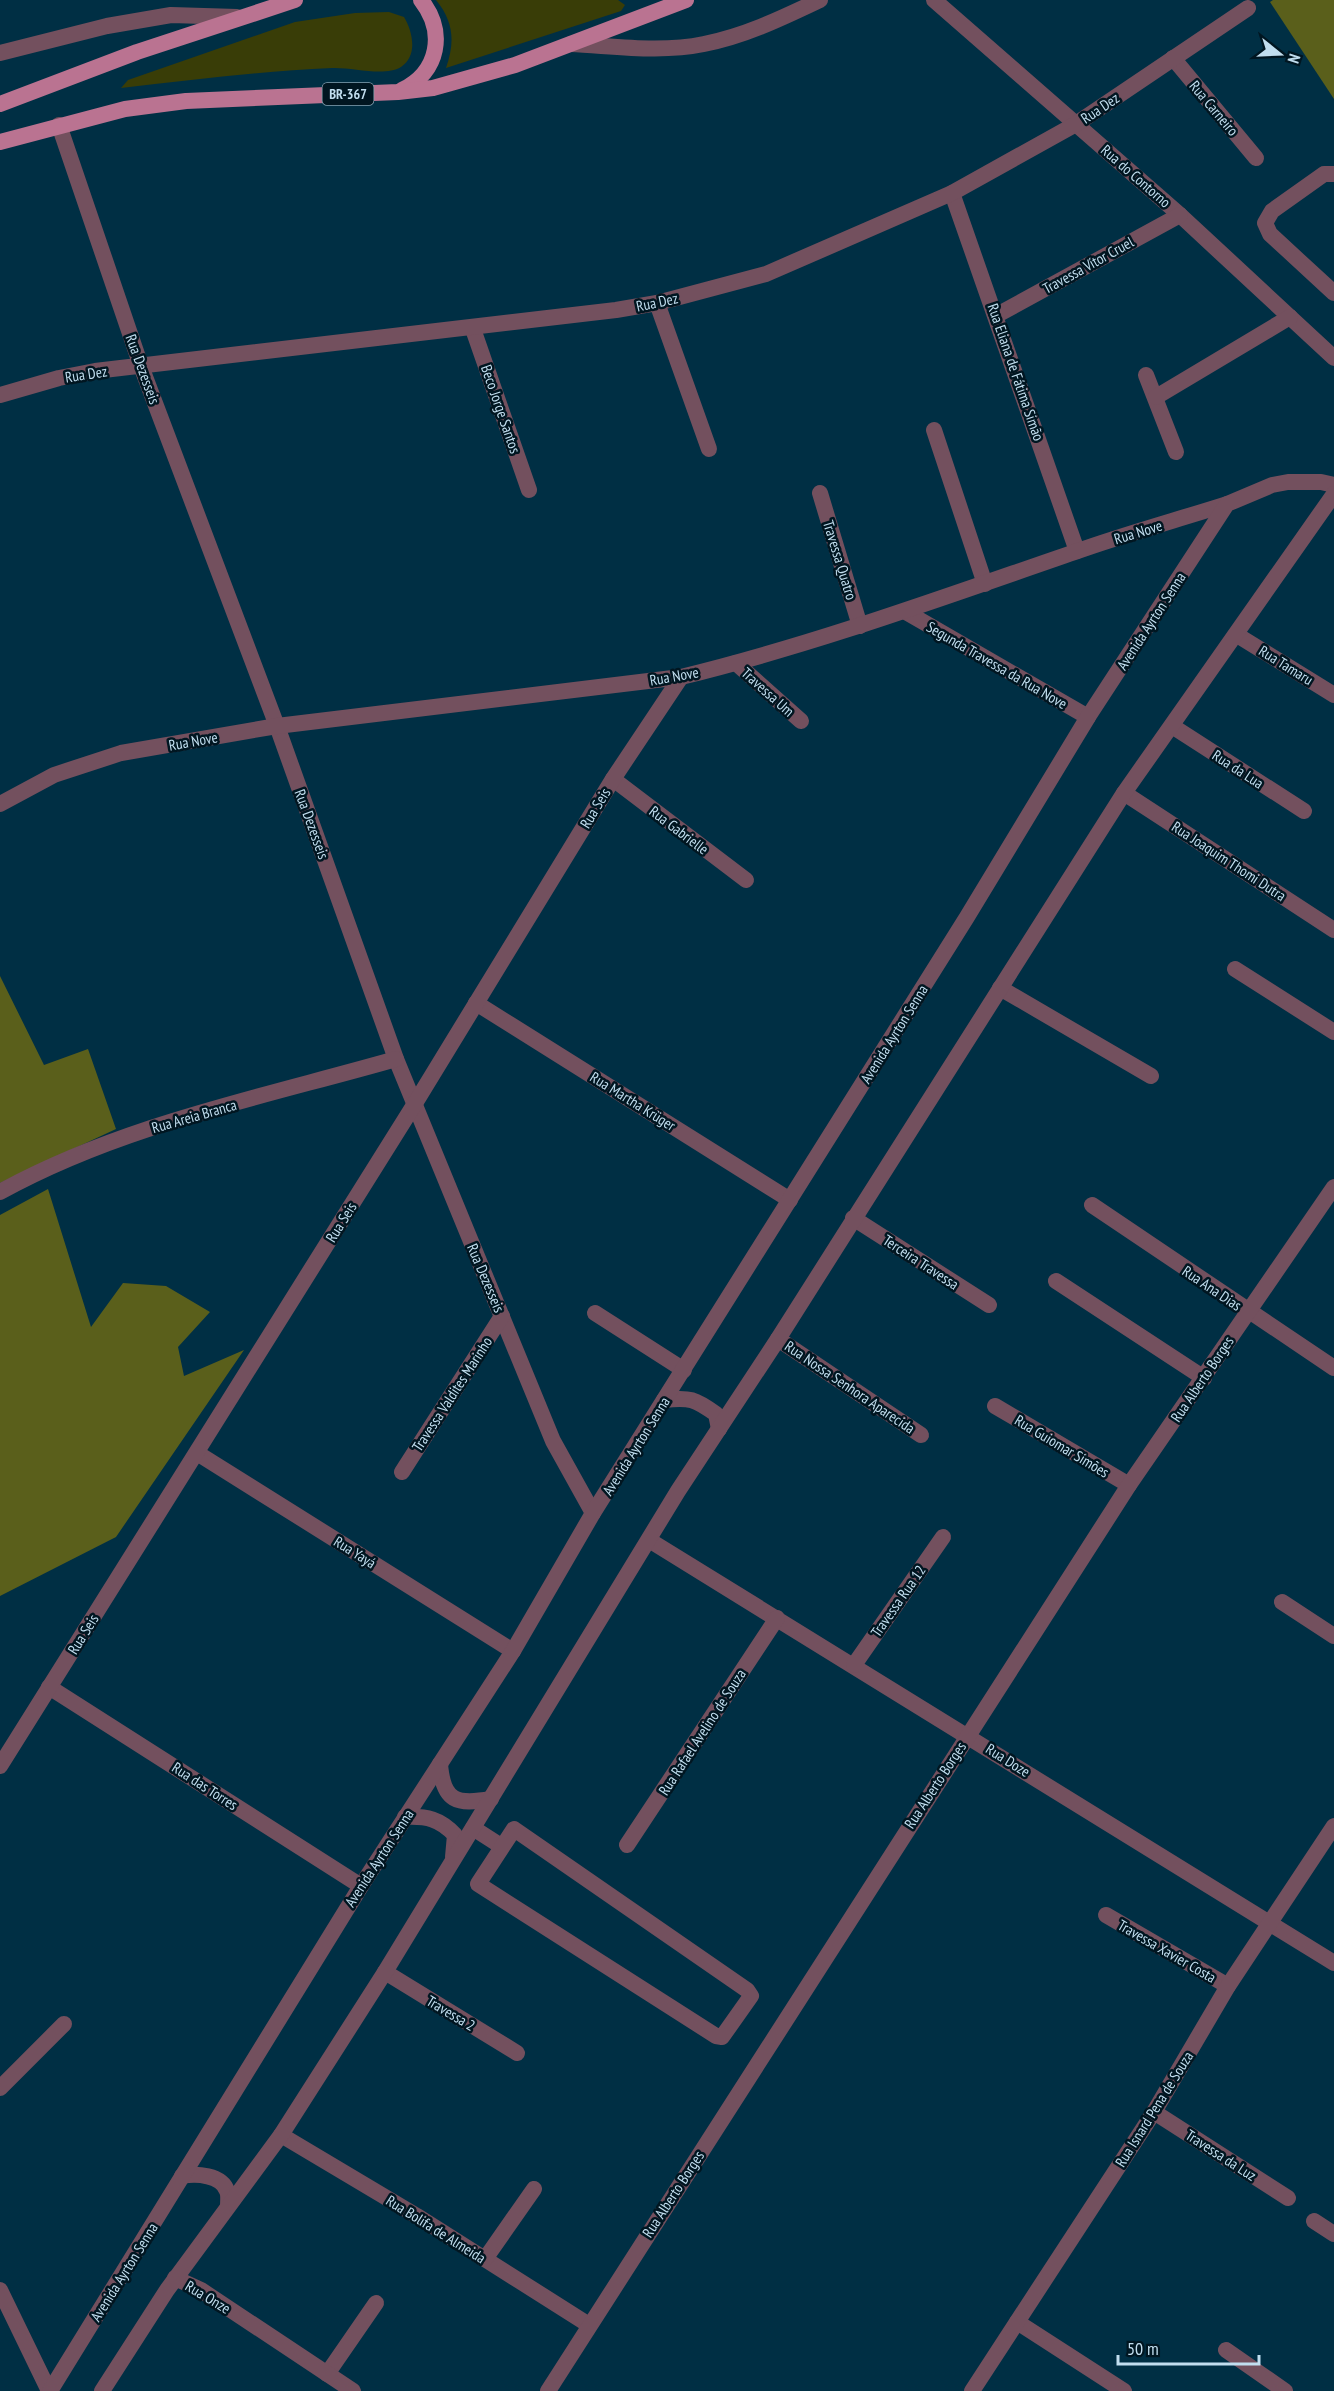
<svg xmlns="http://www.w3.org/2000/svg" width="1334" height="2391" font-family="'PT Sans Narrow',sans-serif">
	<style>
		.green { fill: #393d07 }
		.forest { fill: #5a5f1b }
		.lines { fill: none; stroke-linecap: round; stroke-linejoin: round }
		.minor { stroke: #73505e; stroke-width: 16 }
		.tertiary { stroke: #73505e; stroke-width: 16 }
		.primary { stroke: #ba7391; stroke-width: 16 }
		.labels { text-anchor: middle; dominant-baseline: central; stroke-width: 5; stroke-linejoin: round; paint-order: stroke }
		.shield { fill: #001621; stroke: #87a2b1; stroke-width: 1.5 }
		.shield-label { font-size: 14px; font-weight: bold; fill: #c1deef }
		.street-label { font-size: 15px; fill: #c1deef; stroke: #001621 }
	</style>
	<rect width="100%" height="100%" fill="#002f44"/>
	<g class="green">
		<path d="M436,0h182l7,5 -4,6 -175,57c9,-26 8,-46 -10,-68z"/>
		<path d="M389,12l15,5c9,15 14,39 -3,50 -17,10 -49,0 -69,1 -71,3 -140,12 -211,20l7,-8 167,-58 60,-9z"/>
	</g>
	<g class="forest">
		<polygon points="1273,0 1334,0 1334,99 1270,2"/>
		<polygon points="0,976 44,1065 88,1049 116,1129 0,1183"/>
		<polygon points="48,1189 91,1327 123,1283 166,1286 210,1312 178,1347 184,1376 244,1350 116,1537 0,1596 0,1215"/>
	</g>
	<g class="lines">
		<g class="minor">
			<polyline points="934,0 1180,215 1334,358"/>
			<path d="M571,44c43,2 90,9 133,0 41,-8 78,-26 116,-44"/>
			<polyline points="0,53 107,26 171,15 237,17"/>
			<polyline points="1173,58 1256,158"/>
			<polyline points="59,125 141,366 277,726 396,1059 553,1441 593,1513"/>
			<polyline points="1334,174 1324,174 1272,211 1265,223 1270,234 1334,293"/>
			<polyline points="952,193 1077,551"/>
			<polyline points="657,303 709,449"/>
			<polyline points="997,315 1180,215"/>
			<polyline points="473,329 529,490"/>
			<polyline points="1146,375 1176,452"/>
			<polyline points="0,395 59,378 95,371 616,310 657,303 766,274 952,193 1076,124 1248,8"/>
			<polyline points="1156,397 1290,317"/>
			<polyline points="934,430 985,584"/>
			<polyline points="820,493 860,626"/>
			<polyline points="906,612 1088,717"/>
			<polyline points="1237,635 1334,695"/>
			<polyline points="736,663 801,721"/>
			<polyline points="1172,726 1304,811"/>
			<polyline points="613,779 746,880"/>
			<polyline points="1124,793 1334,930"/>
			<path d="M0,804l54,-29 67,-22 156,-27 404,-49c135,-33 263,-80 394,-125 50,-18 102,-32 152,-48"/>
			<polyline points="1235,969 1334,1032"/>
			<polyline points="1000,988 1151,1076"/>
			<polyline points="476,1003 790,1200"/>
			<path d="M0,1192c121,-67 263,-95 396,-133"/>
			<polyline points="1092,1205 1334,1368"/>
			<polyline points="853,1218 989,1305"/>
			<polyline points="1056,1281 1204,1378"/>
			<polyline points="595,1313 684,1370"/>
			<polyline points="778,1339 921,1435"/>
			<polyline points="995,1406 1129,1485"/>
			<polyline points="197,1453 513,1651"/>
			<polyline points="402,1472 502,1316"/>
			<polyline points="649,1540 1334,1963"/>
			<polyline points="1282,1602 1334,1636"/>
			<polyline points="854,1665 943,1537"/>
			<polyline points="49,1687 361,1886"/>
			<polyline points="0,1766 414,1105 613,779 681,677"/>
			<polyline points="473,1828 501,1846"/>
			<polygon points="514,1829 747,1990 751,1996 722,2037 716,2036 478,1884"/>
			<polyline points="627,1845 777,1618"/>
			<polyline points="1106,1915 1228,1986"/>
			<polyline points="385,1972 517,2053"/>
			<polyline points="0,2088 64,2024"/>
			<polyline points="1154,2112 1288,2198"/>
			<polyline points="281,2135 417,2216 589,2325"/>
			<polyline points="1314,2221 1334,2234"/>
			<polyline points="485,2259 534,2189"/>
			<polyline points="1017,2322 1124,2391"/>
			<polyline points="1226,2350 1285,2391"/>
			<polyline points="327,2374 376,2303"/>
			<polyline points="548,2391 1129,1485 1334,1187"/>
			<polyline points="972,2391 1154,2112 1228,1986 1334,1826"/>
		</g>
		<g class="tertiary">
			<path d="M664,1400c26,-3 31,-1 52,14l3,15"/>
			<path d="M440,1764c3,38 17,41 51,35"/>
			<path d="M405,1817c22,-1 35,2 50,18l-2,22"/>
			<path d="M182,2176c14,-3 40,-1 45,15 2,4 1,11 1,15"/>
			<polyline points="175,2278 201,2290 353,2391"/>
			<polyline points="0,2290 49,2391"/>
			<polyline points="50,2391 361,1886 513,1651 593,1513 967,917 1088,717 1227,504 1272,485 1288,482 1321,482 1334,485"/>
			<polyline points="102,2391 167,2290 281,2135 385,1972 678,1491 778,1339 1124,793 1334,494"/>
		</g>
		<g class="primary">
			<path d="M402,90c37,-18 44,-58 19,-90"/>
			<polyline points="0,104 137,52 295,0"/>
			<polyline points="0,142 125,109 186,101 398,92 433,88 515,65 686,0"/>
		</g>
	</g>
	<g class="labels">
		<rect class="shield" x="322.5" y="83" width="51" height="22" rx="4.5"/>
		<g class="shield-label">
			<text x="348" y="94">BR-367</text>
		</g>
		<g class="street-label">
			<text transform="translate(1100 108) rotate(-34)">Rua Dez</text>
			<text transform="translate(1214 108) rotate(50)">Rua Carneiro</text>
			<text transform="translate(1136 176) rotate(41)">Rua do Contorno</text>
			<text transform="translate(1088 265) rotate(-29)">Travessa Vítor Cruel</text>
			<text transform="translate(657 302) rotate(-12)">Rua Dez</text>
			<text transform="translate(143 369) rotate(70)">Rua Dezesseis</text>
			<text transform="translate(1016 372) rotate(71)">Rua Eliana de Fátima Simão</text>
			<text transform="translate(86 374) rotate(-9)">Rua Dez</text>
			<text transform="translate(501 409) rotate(71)">Beco Jorge Santos</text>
			<text transform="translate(1138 532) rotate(-17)">Rua Nove</text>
			<text transform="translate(840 560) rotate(73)">Travessa Quatro</text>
			<text transform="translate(1151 621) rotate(-57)">Avenida Ayrton Senna</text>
			<text transform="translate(997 665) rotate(30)">Segunda Travessa da Rua Nove</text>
			<text transform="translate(1286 665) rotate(32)">Rua Tamaru</text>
			<text transform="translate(674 676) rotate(-10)">Rua Nove</text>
			<text transform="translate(768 692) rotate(42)">Travessa Um</text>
			<text transform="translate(193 741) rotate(-10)">Rua Nove</text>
			<text transform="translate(1238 769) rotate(33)">Rua da Lua</text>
			<text transform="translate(595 808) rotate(-59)">Rua Seis</text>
			<text transform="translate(312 824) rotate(70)">Rua Dezesseis</text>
			<text transform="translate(679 830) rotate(37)">Rua Gabrielle</text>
			<text transform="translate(1229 861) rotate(33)">Rua Joaquim Thomi Dutra</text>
			<text transform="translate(894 1034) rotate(-58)">Avenida Ayrton Senna</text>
			<text transform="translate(633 1101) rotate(32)">Rua Martha Krüger</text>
			<text transform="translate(194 1116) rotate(-16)">Rua Areia Branca</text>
			<text transform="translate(341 1222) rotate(-58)">Rua Seis</text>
			<text transform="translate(921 1262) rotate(33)">Terceira Travessa</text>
			<text transform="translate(486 1278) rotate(67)">Rua Dezesseis</text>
			<text transform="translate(1212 1288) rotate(34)">Rua Ana Dias</text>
			<text transform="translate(1202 1379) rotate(-56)">Rua Alberto Borges</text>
			<text transform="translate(850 1387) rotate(34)">Rua Nossa Senhora Aparecida</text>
			<text transform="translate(452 1394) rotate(-57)">Travessa Valdites Marinho</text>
			<text transform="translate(636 1446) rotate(-58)">Avenida Ayrton Senna</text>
			<text transform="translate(1062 1446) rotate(31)">Rua Guiomar Simões</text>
			<text transform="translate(355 1552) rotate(32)">Rua Yayá</text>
			<text transform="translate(898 1601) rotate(-55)">Travessa Rua 12</text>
			<text transform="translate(83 1634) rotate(-58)">Rua Seis</text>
			<text transform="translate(702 1732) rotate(-57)">Rua Rafael Avelino de Souza</text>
			<text transform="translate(1008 1760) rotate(32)">Rua Doze</text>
			<text transform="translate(935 1785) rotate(-57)">Rua Alberto Borges</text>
			<text transform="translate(205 1786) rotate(33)">Rua das Torres</text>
			<text transform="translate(379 1858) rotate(-57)">Avenida Ayrton Senna</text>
			<text transform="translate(1167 1951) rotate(30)">Travessa Xavier Costa</text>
			<text transform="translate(451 2013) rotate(31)">Travessa 2</text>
			<text transform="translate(1154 2109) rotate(-58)">Rua Isnard Pena de Souza</text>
			<text transform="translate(1221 2155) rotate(33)">Travessa da Luz</text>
			<text transform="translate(673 2194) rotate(-57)">Rua Alberto Borges</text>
			<text transform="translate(436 2229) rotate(32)">Rua Bolifa de Almeida</text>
			<text transform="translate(124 2272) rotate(-58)">Avenida Ayrton Senna</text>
			<text transform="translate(208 2297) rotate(31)">Rua Onze</text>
		</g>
	</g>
	<g transform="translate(1280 54) rotate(108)" stroke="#001621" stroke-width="4.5" paint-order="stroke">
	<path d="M0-4.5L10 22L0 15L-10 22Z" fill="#c1deef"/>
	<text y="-9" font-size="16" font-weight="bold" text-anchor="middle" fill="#c1deef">N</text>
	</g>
	<path d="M1118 2355v9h141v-9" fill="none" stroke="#c1deef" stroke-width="3"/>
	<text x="1127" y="2355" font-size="18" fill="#c1deef" stroke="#001621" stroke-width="4.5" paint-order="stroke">50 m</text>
</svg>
